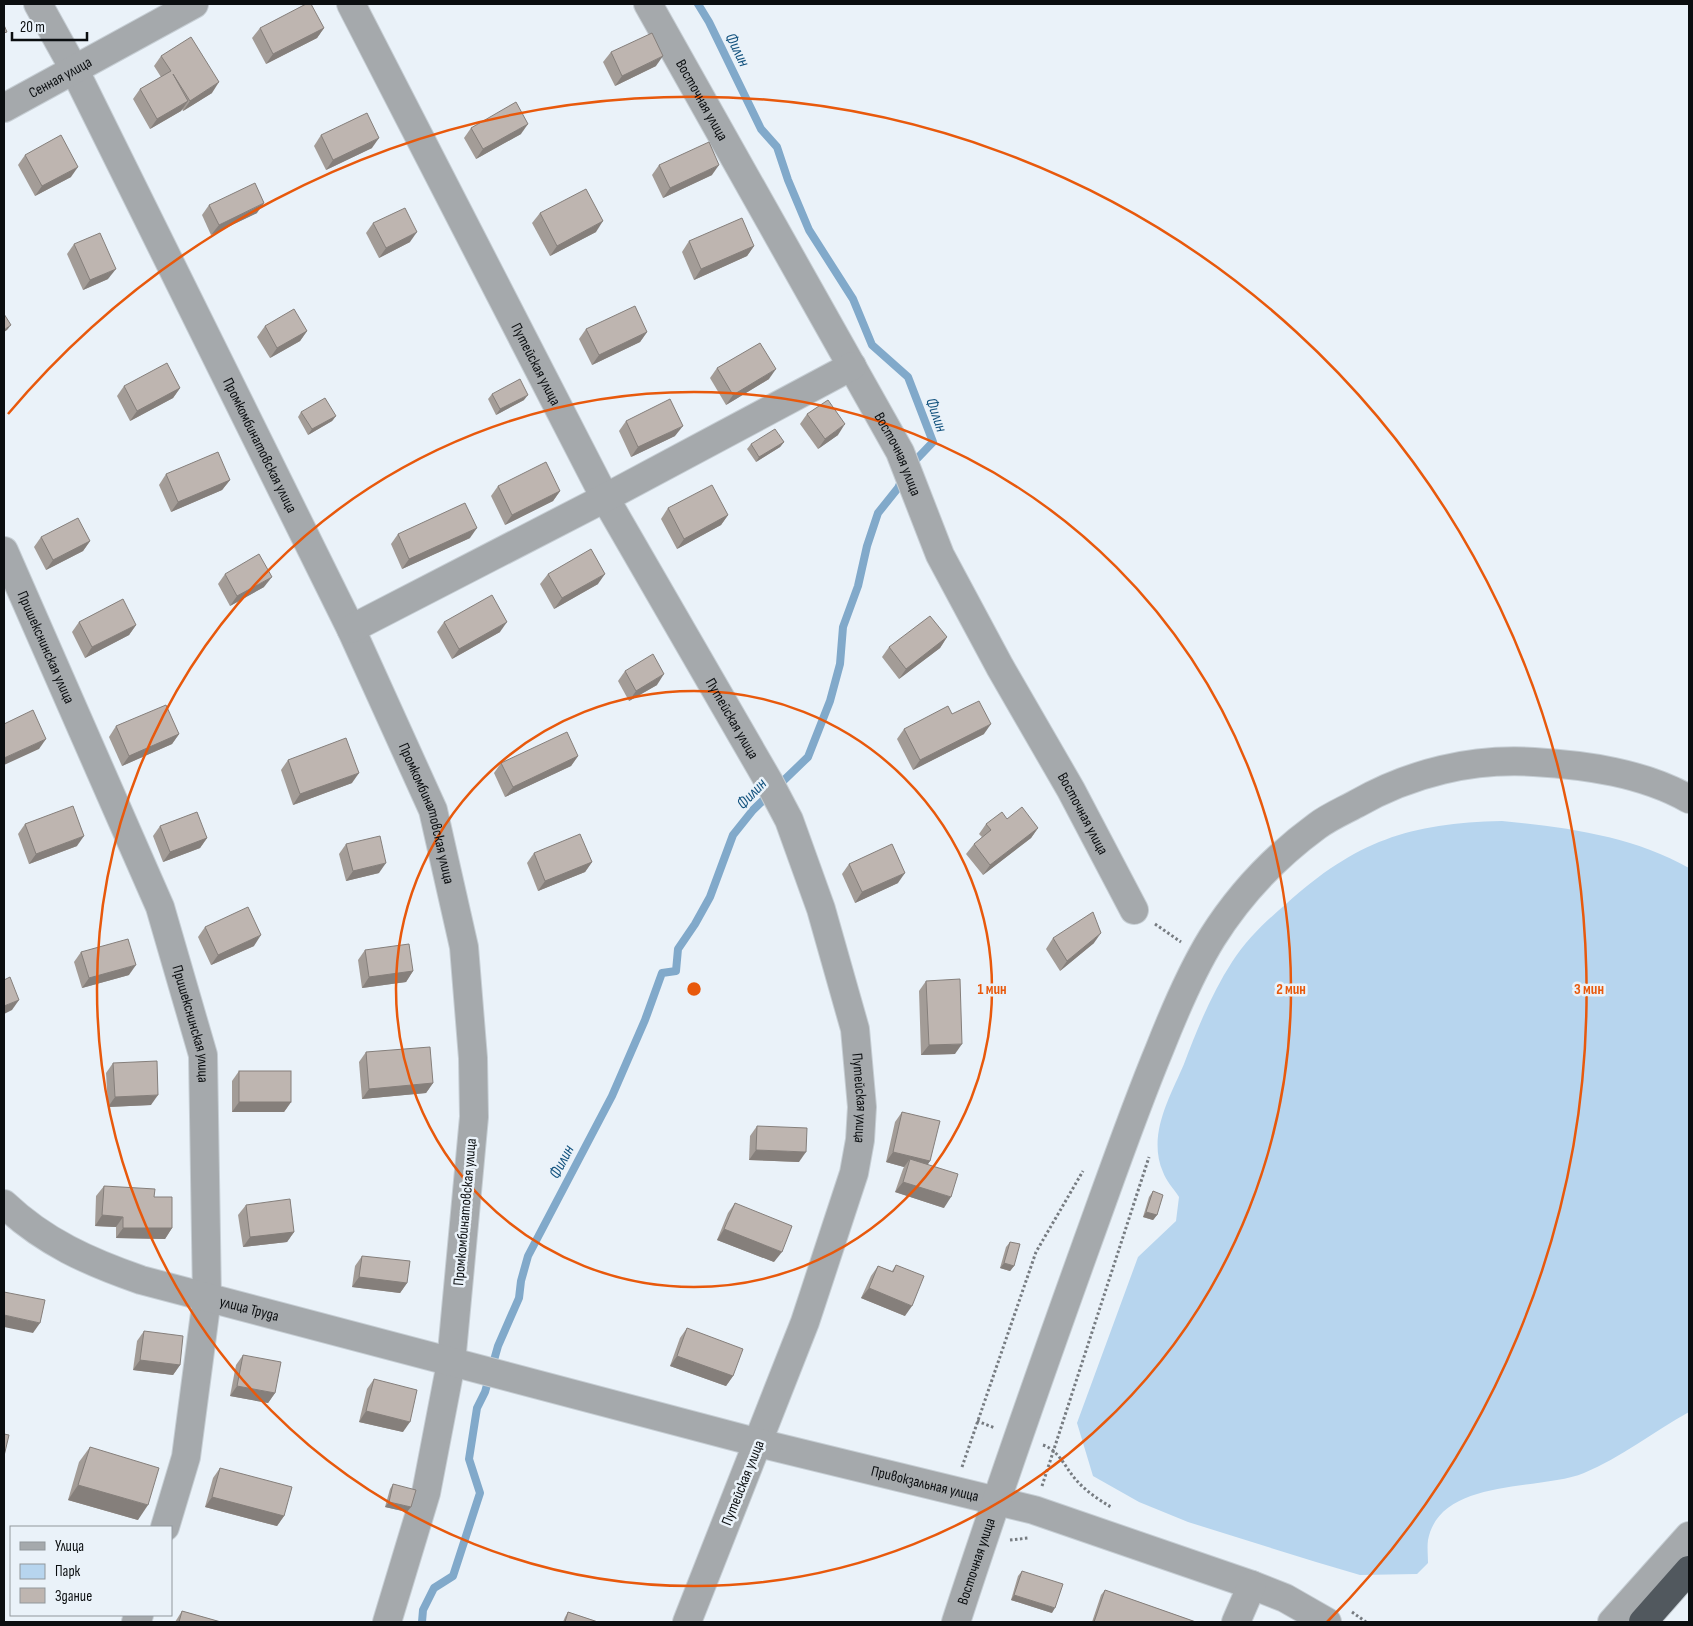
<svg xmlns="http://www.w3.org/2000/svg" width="1693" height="1626" font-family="'Sofia Sans Condensed',sans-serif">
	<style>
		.green { fill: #b7d5ee }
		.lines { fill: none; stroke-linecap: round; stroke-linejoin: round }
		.stream { stroke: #81a9ca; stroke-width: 8 }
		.minor-casing { stroke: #c6ced4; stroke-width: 30 }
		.highway-casing { stroke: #c6ced4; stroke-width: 30 }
		.path { stroke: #767b80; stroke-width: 3; stroke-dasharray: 2.5 2.5; stroke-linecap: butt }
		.minor { stroke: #a5a9ac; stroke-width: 28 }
		.highway { stroke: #51585e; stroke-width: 28 }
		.wall { fill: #a39c97 }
		.shaded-wall { fill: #857f7b }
		.building { fill: #beb5b0; stroke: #857f7b }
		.ring { fill: none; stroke: #e8590c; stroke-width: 2.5 }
		.labels { text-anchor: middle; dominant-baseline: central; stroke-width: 5; stroke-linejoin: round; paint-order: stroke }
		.street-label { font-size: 15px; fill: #0b0e10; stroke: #eaf2f9 }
		.water-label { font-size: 16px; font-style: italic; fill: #12527e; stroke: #eaf2f9 }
		.centre { fill: #e8590c; stroke: #eaf2f9; stroke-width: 2.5 }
		.ring-label { font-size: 15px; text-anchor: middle; font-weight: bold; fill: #e8590c; stroke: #eaf2f9; stroke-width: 5; stroke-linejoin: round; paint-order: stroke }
	</style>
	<rect width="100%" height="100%" fill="#eaf2f9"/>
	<path class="green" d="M1502,821c63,6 131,15 187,47v544c-35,19 -68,46 -105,61 -43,18 -144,4 -156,67 -1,7 0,16 0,23l-11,11 -57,1 -44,-13 -128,-40 -49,-20 -46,-26 -16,-53 61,-166 38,-36 3,-24c-5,-8 -13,-16 -16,-25 -16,-37 7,-75 21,-108 13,-35 28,-71 48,-102 15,-23 34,-41 54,-58 70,-63 123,-81 216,-83z"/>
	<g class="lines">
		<g class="stream">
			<polyline points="698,4 709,22 761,129 777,147 788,180 809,230 853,299 872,345 908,377 933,442 911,465"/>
			<polyline points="422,1622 423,1610 434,1588 453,1576 480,1493 469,1459 477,1408 485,1392 498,1346 519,1298 521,1281 528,1256 612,1096 645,1020 662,973 676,971 678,949 695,924 710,897 733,835 753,810 808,757 830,701 840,664 843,627 858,586 867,546 878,513 898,488 902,479"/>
		</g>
		<g class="minor-casing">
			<g id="minor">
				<path id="s1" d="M38,4l36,65 277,560 82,181 31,137 9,111 1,59 -23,246 -25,130 -39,129"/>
				<path id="s2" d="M351,4l254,494 164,284 20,38 32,89 34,120 7,78 -2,33 -6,33 -49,149 -118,300"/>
				<path id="s3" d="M648,4l252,448 40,103 60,112 71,123 63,120"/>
				<path id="s4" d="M4,108l190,-104"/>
				<path id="s5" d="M4,551l156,356 43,148 4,243 -21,159 -21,70"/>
				<polyline points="351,629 605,498 852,366"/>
				<path id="s6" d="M4,1204c40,38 85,58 137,76l618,163 275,67 218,75 33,13 42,24"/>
				<polyline points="136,1622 139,1615"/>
				<path id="s7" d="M956,1622c41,-126 85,-251 130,-376 24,-66 47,-133 74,-198 15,-38 31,-76 52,-110 27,-43 64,-82 105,-112 12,-9 26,-15 39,-22 54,-31 116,-46 178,-42 52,3 109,11 155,37"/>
				<polyline points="1236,1622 1252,1585"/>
				<polyline points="1612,1622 1689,1536"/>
			</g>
		</g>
		<g class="highway-casing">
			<polyline id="highway" points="1643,1622 1689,1570"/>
		</g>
		<g class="path">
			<polyline points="1155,924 1181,942"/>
			<polyline points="977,1421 995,1428"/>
			<path d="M1043,1445c17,6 22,23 34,36 9,10 22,19 34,26"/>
			<polyline points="962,1467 1036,1252 1083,1171"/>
			<polyline points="1042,1486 1149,1157"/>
			<polyline points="1010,1540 1028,1538"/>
			<polyline points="1352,1612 1366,1622"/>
		</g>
		<use href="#minor" class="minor"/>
		<use href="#highway" class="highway"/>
	</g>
	<g class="wall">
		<polygon points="260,28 324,28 317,38 266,64 252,38"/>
		<polygon points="611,52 656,66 615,86 603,62"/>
		<polygon points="161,56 212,93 183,111 182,109 181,111 150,129 133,99 140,89 161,77 154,66"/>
		<polygon points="471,128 521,134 476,159 464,138"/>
		<polygon points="321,135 372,148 326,170 314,146"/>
		<polygon points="25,155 71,177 35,196 18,165"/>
		<polygon points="659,165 712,175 663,198 652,175"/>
		<polygon points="209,205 257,213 211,235 202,215"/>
		<polygon points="540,213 596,232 550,256 532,223"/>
		<polygon points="373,223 410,242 379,258 366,233"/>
		<polygon points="689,241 754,246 747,256 694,280 682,252"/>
		<polygon points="74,244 108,279 83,290 67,254"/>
		<polygon points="265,326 307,331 300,341 270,358 257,337"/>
		<polygon points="586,329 647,332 640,342 592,365 579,339"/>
		<polygon points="717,368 769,379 726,405 710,378"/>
		<polygon points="124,386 180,388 173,398 130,421 117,396"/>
		<polygon points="492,394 524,400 496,415 488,399"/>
		<polygon points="301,412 336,416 332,421 308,435 298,417"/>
		<polygon points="807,414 838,435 818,449 800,424"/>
		<polygon points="626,421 675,436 631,457 619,431"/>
		<polygon points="784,442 780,447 756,462 747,449 751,444"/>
		<polygon points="166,474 230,480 222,490 171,512 159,485"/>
		<polygon points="498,486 560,491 553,501 505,525 491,496"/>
		<polygon points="668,508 728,515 721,525 677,549 661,519"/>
		<polygon points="398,534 470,538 402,569 391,544"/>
		<polygon points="41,537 90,541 83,551 46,570 34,547"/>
		<polygon points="225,574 264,587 230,606 218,584"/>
		<polygon points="548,574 598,584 554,609 540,584"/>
		<polygon points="79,622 136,625 129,635 85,658 72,632"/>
		<polygon points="444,622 500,632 452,659 437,632"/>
		<polygon points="947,637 940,648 899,679 882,657 889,647"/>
		<polygon points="625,671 657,685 629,701 618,681"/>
		<polygon points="952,714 984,734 913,770 897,739 904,729"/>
		<polygon points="116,726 179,734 172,744 122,766 109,737"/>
		<polygon points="578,756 571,766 505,797 494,773 501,763"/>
		<polygon points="288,760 352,783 293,805 281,770"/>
		<polygon points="1007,819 1038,828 1031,838 983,875 966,854 974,844 982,837 979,834 986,824"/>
		<polygon points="25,824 77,846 29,864 18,834"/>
		<polygon points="160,826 207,838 200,848 163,862 153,836"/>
		<polygon points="346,844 379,873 346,881 339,854"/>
		<polygon points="534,853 592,862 585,872 538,891 527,863"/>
		<polygon points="849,864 898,883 855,903 842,874"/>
		<polygon points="205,927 254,946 211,965 198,937"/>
		<polygon points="1053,938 1094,943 1060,971 1046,949"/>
		<polygon points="365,950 413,971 406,982 362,988 358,960"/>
		<polygon points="81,952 129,975 82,988 74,962"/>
		<polygon points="926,981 955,1054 921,1055 919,991"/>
		<polygon points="366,1052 433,1083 426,1093 362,1099 359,1062"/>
		<polygon points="113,1063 151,1105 108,1107 106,1073"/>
		<polygon points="239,1071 291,1102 284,1112 232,1112 232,1081"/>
		<polygon points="902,1112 930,1161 928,1164 944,1208 895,1192 903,1169 904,1167 886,1162 895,1122"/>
		<polygon points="757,1126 799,1162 749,1160 750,1136"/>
		<polygon points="104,1186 154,1197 172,1228 165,1239 116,1238 116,1227 95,1226 96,1196"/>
		<polygon points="1153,1191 1157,1215 1153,1220 1143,1217 1149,1197"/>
		<polygon points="735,1203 774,1262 717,1240 728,1213"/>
		<polygon points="246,1205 294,1232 287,1242 243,1247 238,1215"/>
		<polygon points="1010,1242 1014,1266 1010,1271 1000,1268 1006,1247"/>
		<polygon points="362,1256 407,1283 400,1293 352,1287 355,1266"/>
		<polygon points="896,1265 905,1316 861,1298 871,1276 878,1266 892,1271"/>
		<polygon points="687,1328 733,1376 726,1386 670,1366 680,1338"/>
		<polygon points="144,1331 180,1365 173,1375 133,1370 137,1341"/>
		<polygon points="243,1355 275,1393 268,1403 230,1396 236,1365"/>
		<polygon points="374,1379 403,1432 359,1422 367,1389"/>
		<polygon points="90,1447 138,1520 68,1500 79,1462"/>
		<polygon points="220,1468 284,1516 277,1526 205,1507 213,1478"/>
		<polygon points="393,1484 407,1512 385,1507 390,1489"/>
		<polygon points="1022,1571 1052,1613 1011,1600 1018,1576"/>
		<polygon points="1105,1590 1196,1622 1092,1622 1101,1595"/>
		<polygon points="182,1611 221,1622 175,1622"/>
		<polygon points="568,1612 598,1622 563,1622 565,1617"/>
	</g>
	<g class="shaded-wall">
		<polygon points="324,28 317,38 266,64 273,54"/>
		<polygon points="663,56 656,66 615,86 622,76"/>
		<polygon points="219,82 212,93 183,111 190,101"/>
		<polygon points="188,101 181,111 150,129 157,119"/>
		<polygon points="528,124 521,134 476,159 483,149"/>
		<polygon points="379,138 372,148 326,170 333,160"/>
		<polygon points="719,165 712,175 663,198 670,188"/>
		<polygon points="78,167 71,177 35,196 42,186"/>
		<polygon points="264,203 257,213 211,235 219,225"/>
		<polygon points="603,221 596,232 550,256 557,246"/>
		<polygon points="417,232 410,242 379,258 386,248"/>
		<polygon points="754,246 747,256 694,280 701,269"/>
		<polygon points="116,269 108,279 83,290 90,280"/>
		<polygon points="11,325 7,330 4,332 4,330"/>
		<polygon points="307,331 300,341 270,358 277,348"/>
		<polygon points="647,332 640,342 592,365 599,355"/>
		<polygon points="776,369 769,379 726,405 733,395"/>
		<polygon points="180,388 173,398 130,421 137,411"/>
		<polygon points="528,395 524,400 496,415 500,409"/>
		<polygon points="336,416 332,421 308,435 312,429"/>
		<polygon points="845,424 838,435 818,449 825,439"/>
		<polygon points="683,426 675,436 631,457 638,447"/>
		<polygon points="784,442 780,447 756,462 759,457"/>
		<polygon points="230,480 222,490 171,512 178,502"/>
		<polygon points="560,491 553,501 505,525 512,515"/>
		<polygon points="728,515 721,525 677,549 684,539"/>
		<polygon points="477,528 470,538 402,569 409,559"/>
		<polygon points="90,541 83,551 46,570 53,560"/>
		<polygon points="605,574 598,584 554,609 562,598"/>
		<polygon points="272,577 264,587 230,606 237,596"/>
		<polygon points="507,622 500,632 452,659 459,649"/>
		<polygon points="136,625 129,635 85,658 92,647"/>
		<polygon points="947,637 940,648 899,679 906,669"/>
		<polygon points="664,674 657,685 629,701 636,691"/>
		<polygon points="991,724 984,734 913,770 920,760"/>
		<polygon points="179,734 172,744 122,766 129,756"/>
		<polygon points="46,739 39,749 4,765 4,758"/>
		<polygon points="578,756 571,766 505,797 513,787"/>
		<polygon points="359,773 352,783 293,805 300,794"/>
		<polygon points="1038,828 1031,838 983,875 990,865"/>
		<polygon points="84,836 77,846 29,864 36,854"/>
		<polygon points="207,838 200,848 163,862 170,852"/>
		<polygon points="592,862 585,872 538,891 545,881"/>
		<polygon points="386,863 379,873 346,881 353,871"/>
		<polygon points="905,873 898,883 855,903 862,892"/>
		<polygon points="1101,933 1094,943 1060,971 1067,961"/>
		<polygon points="261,935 254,946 211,965 218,955"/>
		<polygon points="136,965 129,975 82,988 89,978"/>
		<polygon points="413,971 406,982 362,988 369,977"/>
		<polygon points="19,1000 12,1010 4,1014 4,1006"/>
		<polygon points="962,1044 955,1054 921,1055 929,1045"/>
		<polygon points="433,1083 426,1093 362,1099 369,1089"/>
		<polygon points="158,1095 151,1105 108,1107 115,1097"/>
		<polygon points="239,1102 291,1102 284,1112 232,1112"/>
		<polygon points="756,1150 806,1152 799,1162 749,1160"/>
		<polygon points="893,1152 930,1161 923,1171 910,1159 904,1167 886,1162"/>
		<polygon points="903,1182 951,1197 944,1208 895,1192"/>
		<polygon points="1146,1212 1157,1215 1153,1220 1143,1217"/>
		<polygon points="102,1215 123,1217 116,1227 95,1226"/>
		<polygon points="123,1228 172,1228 165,1239 116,1238"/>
		<polygon points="724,1229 782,1252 774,1262 717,1240"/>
		<polygon points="294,1232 287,1242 243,1247 250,1237"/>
		<polygon points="1004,1263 1014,1266 1010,1271 1000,1268"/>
		<polygon points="359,1277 407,1283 400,1293 352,1287"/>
		<polygon points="869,1288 912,1306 905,1316 861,1298"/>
		<polygon points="4,1315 40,1323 33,1333 4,1327"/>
		<polygon points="677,1356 733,1376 726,1386 670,1366"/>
		<polygon points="140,1360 180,1365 173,1375 133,1370"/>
		<polygon points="237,1386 275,1393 268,1403 230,1396"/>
		<polygon points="366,1411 410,1422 403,1432 359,1422"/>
		<polygon points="78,1485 148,1505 138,1520 68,1500"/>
		<polygon points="212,1497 284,1516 277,1526 205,1507"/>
		<polygon points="389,1502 411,1507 407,1512 385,1507"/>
		<polygon points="1014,1595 1055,1608 1052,1613 1011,1600"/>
	</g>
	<g class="building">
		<polygon points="306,4 311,4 324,28 273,54 260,28"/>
		<polygon points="4,25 7,32 4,33"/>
		<polygon points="652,33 663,56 622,76 611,52"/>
		<polygon points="191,37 219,82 190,101 173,74 188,101 157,119 140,89 171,71 161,56"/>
		<polygon points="516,102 528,124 483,149 471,128"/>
		<polygon points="367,113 379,138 333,160 321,135"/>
		<polygon points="61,135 78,167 42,186 25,155"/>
		<polygon points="709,142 719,165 670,188 659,165"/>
		<polygon points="255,183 264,203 219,225 209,205"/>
		<polygon points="586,189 603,221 557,246 540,213"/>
		<polygon points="405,208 417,232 386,248 373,223"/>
		<polygon points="742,218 754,246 701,269 689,241"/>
		<polygon points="100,233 116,269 90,280 74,244"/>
		<polygon points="635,306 647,332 599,355 586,329"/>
		<polygon points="294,309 307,331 277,348 265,326"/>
		<polygon points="4,314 11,325 4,330"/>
		<polygon points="760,343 776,369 733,395 717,368"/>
		<polygon points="167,363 180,388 137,411 124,386"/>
		<polygon points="520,379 528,395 500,409 492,394"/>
		<polygon points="325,398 336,416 312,429 301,412"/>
		<polygon points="670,399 683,426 638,447 626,421"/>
		<polygon points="828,400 845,424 825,439 807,414"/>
		<polygon points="775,429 784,442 759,457 751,444"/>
		<polygon points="218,452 230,480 178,502 166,474"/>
		<polygon points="546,462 560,491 512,515 498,486"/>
		<polygon points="712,485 728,515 684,539 668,508"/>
		<polygon points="465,503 477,528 409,559 398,534"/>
		<polygon points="78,518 90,541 53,560 41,537"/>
		<polygon points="591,549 605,574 562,598 548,574"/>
		<polygon points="259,554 272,577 237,596 225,574"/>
		<polygon points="492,595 507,622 459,649 444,622"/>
		<polygon points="123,599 136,625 92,647 79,622"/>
		<polygon points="930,616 947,637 906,669 889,647"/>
		<polygon points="653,654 664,674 636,691 625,671"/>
		<polygon points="979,701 991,724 920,760 904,729 948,706 952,714"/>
		<polygon points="166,705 179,734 129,756 116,726"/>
		<polygon points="33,710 46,739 4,758 4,724"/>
		<polygon points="567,732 578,756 513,787 501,763"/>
		<polygon points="346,738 359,773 300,794 288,760"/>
		<polygon points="73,806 84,836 36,854 25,824"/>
		<polygon points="1022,807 1038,828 990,865 974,844 991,830 986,824 1002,812 1007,819"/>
		<polygon points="197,812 207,838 170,852 160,826"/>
		<polygon points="580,834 592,862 545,881 534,853"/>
		<polygon points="380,836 386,863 353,871 346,844"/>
		<polygon points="892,844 905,873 862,892 849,864"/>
		<polygon points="248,907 261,935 218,955 205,927"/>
		<polygon points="1093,912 1101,933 1067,961 1053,938"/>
		<polygon points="128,939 136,965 89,978 81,952"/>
		<polygon points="409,944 413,971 369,977 365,950"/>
		<polygon points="10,977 19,1000 4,1006 4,980"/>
		<polygon points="960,979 962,1044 929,1045 926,981"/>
		<polygon points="430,1047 433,1083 369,1089 366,1052"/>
		<polygon points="157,1061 158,1095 115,1097 113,1063"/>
		<rect x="239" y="1071" width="52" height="31"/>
		<polygon points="902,1112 940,1121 930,1161 893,1152"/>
		<polygon points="757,1126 807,1128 806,1152 756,1150"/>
		<polygon points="910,1159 958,1174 951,1197 903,1182"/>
		<polygon points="104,1186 155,1189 154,1197 172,1197 172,1228 123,1228 123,1217 102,1215"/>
		<polygon points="1153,1191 1163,1195 1157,1215 1146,1212"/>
		<polygon points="290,1199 294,1232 250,1237 246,1205"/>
		<polygon points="735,1203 792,1226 782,1252 724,1229"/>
		<polygon points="1010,1242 1020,1244 1014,1266 1004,1263"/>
		<polygon points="362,1256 410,1261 407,1283 359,1277"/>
		<polygon points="896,1265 924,1276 912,1306 869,1288 878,1266 893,1272"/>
		<polygon points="4,1292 45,1300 40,1323 4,1315"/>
		<polygon points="687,1328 743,1349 733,1376 677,1356"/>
		<polygon points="144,1331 183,1336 180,1365 140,1360"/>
		<polygon points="243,1355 281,1362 275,1393 237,1386"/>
		<polygon points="374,1379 417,1390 410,1422 366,1411"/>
		<polygon points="4,1434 9,1435 4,1456"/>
		<polygon points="90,1447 159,1468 148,1505 78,1485"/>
		<polygon points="220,1468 292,1487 284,1516 212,1497"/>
		<polygon points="393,1484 416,1490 411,1507 389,1502"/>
		<polygon points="1022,1571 1063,1584 1055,1608 1014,1595"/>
		<polygon points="1105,1590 1196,1622 1094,1622"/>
		<polygon points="182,1611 221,1622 179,1622"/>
		<polygon points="568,1612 598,1622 565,1622"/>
	</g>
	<g class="ring">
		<circle cx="694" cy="989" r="298"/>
		<circle cx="694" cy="989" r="597"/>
		<path d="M8 414A895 895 0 1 1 1327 1622"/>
	</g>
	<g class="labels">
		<g class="street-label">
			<text stroke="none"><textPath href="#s4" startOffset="64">Сенная улица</textPath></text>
			<text stroke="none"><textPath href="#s3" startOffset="110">Восточная улица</textPath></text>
			<text stroke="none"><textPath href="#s2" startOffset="405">Путейская улица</textPath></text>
			<text stroke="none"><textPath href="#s1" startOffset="494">Промкомбинатовская улица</textPath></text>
			<text stroke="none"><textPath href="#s3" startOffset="515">Восточная улица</textPath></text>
			<text stroke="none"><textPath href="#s5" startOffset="105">Пришекснинская улица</textPath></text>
			<text stroke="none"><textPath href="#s2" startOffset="810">Путейская улица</textPath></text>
			<text stroke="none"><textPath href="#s3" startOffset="920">Восточная улица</textPath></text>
			<text stroke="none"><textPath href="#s1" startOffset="899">Промкомбинатовская улица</textPath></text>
			<text stroke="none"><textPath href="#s5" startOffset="510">Пришекснинская улица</textPath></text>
			<text stroke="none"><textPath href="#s2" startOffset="1215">Путейская улица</textPath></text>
			<text transform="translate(465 1212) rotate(-85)">Промкомбинатовская улица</text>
			<text stroke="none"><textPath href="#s6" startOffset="270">улица Труда</textPath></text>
			<text transform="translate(743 1483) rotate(-68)">Путейская улица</text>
			<text stroke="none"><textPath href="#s6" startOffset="968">Привокзальная улица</textPath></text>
			<text stroke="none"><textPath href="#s7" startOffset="64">Восточная улица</textPath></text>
		</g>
		<g class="water-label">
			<text transform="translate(737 50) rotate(64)">Филин</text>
			<text transform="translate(936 415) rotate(71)">Филин</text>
			<text transform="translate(752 794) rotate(-46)">Филин</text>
			<text transform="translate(562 1162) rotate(-62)">Филин</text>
		</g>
	</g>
	<circle cx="694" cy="989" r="8" class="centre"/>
	<g class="ring-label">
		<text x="992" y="994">1 мин</text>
		<text x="1291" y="994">2 мин</text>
		<text x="1589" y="994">3 мин</text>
	</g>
	<rect width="1693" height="1626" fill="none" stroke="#0b0e10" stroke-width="10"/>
	<rect x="10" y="1526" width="162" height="90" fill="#eaf2f9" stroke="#91979c"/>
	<rect x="20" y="1542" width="25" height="8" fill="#a5a9ac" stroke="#91979c"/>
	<text x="55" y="1551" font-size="15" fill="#0b0e10">Улица</text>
	<rect x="20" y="1564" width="25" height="15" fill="#b7d5ee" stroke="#91979c"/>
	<text x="55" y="1576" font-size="15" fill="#0b0e10">Парк</text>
	<rect x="20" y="1588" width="25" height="15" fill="#beb5b0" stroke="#91979c"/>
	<text x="55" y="1601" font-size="15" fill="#0b0e10">Здание</text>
	<path d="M12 32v8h75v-8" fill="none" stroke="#0b0e10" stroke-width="2.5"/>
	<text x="20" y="32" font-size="15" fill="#0b0e10" stroke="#eaf2f9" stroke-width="4" paint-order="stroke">20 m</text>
</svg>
